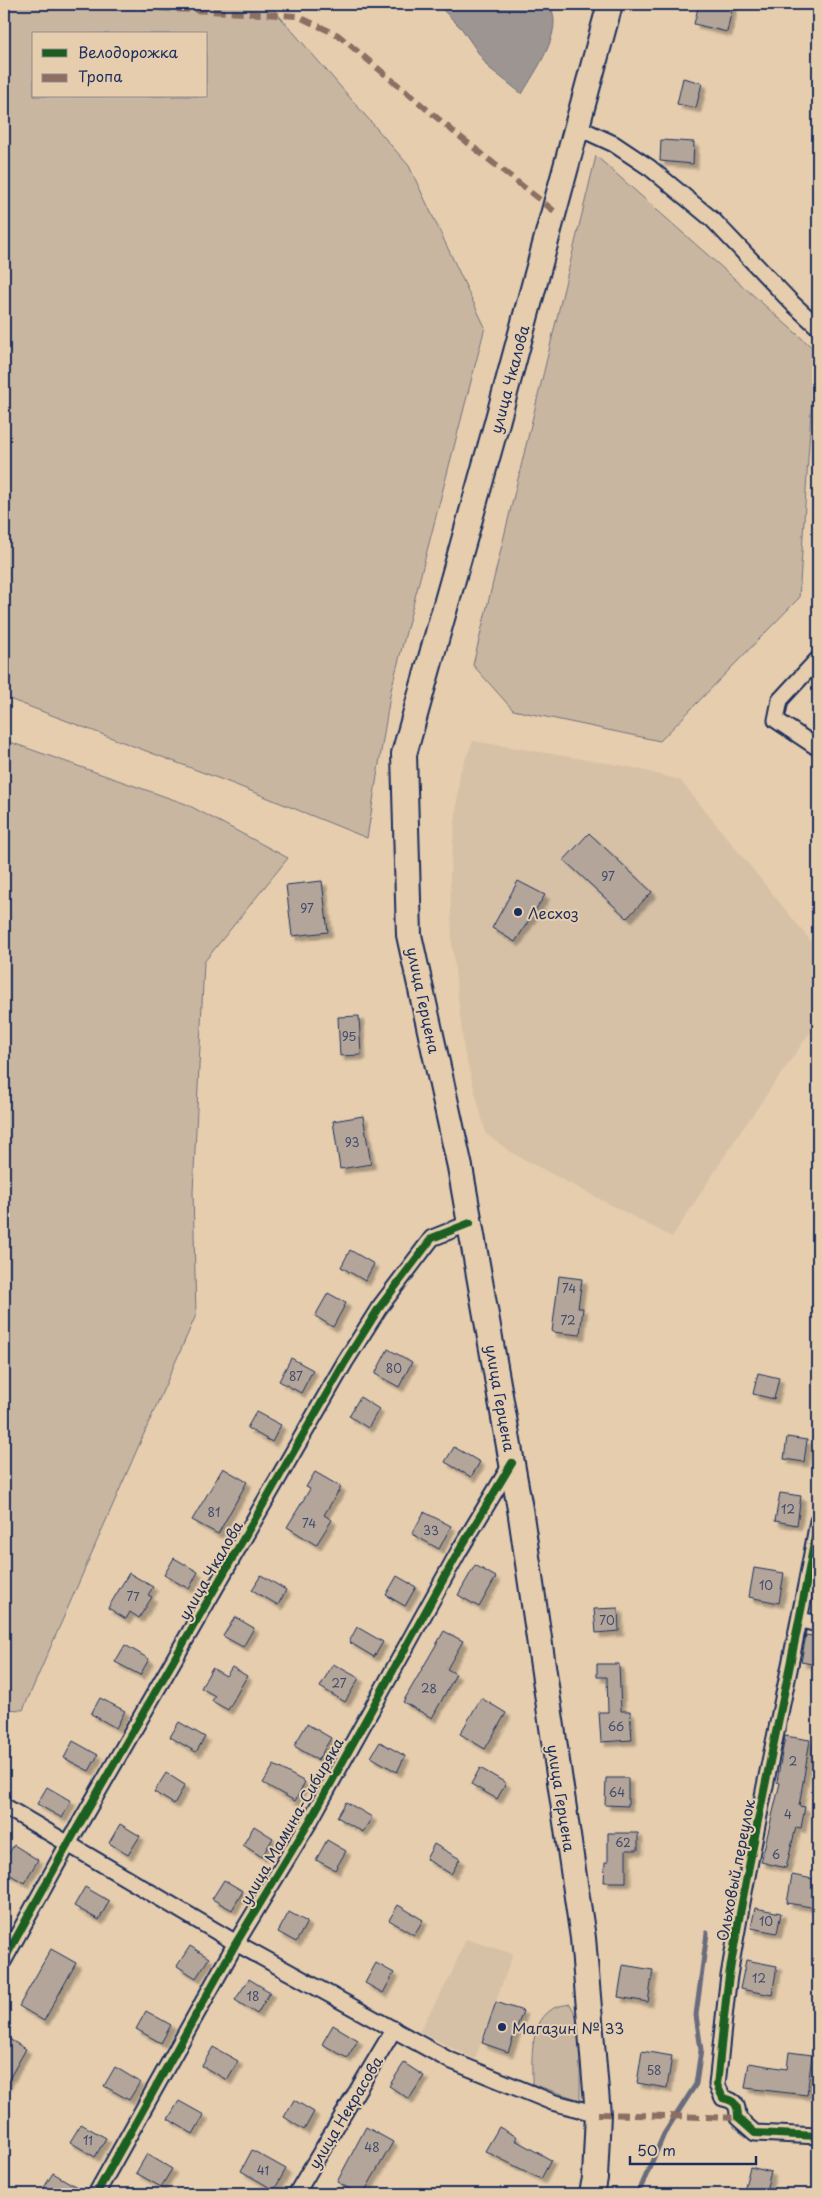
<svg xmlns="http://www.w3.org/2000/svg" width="822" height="2198" font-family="'Playpen Sans',sans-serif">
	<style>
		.built { fill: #d6c1a7 }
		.green { fill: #c8b6a1; stroke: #727280; fill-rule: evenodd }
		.water { fill: #9d9591; stroke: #696c7d }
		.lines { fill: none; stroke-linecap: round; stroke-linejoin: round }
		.stream { stroke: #696c7d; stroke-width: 5 }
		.building { fill: #b3a599; stroke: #1b2f5e; filter: url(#shadow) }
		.street-casing { stroke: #1b2f5e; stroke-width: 19 }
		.primary-casing { stroke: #1b2f5e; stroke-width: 28 }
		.street { stroke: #e5cdad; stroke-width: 15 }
		.primary { stroke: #e5cdad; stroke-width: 24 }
		.quiet { stroke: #8d6e63; stroke-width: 6; stroke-dasharray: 12 6; stroke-linecap: butt }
		.cycleway-casing { stroke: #e5cdad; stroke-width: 11 }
		.cycleway { stroke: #1b5e20; stroke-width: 8 }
		.poi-dot { fill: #1b2f5e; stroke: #e5cdad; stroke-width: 2 }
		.labels { text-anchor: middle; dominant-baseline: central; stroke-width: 4; stroke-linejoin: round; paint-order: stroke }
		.number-label { font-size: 12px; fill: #414c6d }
		.street-label { font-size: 15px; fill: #1b2f5e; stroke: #e5cdad }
		.poi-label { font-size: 15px; fill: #1b2f5e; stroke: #e5cdad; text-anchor: start }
	</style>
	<defs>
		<filter id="shadow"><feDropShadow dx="4.5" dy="4.5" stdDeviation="1" flood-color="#0004"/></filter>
	</defs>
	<rect width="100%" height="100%" fill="#e5cdad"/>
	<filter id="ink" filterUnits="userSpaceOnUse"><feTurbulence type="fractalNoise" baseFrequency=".02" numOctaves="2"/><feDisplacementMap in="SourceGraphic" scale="10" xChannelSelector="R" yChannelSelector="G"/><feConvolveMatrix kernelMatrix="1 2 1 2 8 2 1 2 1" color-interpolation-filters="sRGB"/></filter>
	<g filter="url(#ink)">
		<g class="built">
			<polygon points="473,741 630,767 680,780 818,950 818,1021 739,1134 672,1237 512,1153 486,1134 464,1050 452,943 450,873 460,772"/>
			<polygon points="466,1939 513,1954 475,2059 419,2032 450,1977"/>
		</g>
		<g class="green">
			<path d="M11,4h258l140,162 76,161 -94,363 -24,148 -131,-53 -232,-88v-678zM34,34h172v62h-172z"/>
			<polygon points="596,156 815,350 799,598 660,741 513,710 473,665"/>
			<polygon points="4,740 186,804 288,858 204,962 193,1192 196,1315 23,1710 4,1709"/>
			<path d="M570,2004l10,19v77l-48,-16c0,-23 -3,-59 19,-74 4,-4 14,-5 19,-6z"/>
		</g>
		<path class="water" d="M437,4h112c17,26 -14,67 -27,90l-34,-27 -26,-38z"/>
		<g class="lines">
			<polyline class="stream" points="638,2194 664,2134 696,2084 701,2050 696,2015 707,1933"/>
		</g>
		<g class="building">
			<polygon points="699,4 733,4 727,32 694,24"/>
			<polygon points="683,78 702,83 696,108 677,104"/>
			<polygon points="661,140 694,142 693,164 660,161"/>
			<polygon points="589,833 652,892 627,918 564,860"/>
			<polygon points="322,881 328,932 292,936 286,885"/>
			<polygon points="518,881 545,895 515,942 492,928"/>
			<polygon points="359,1016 361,1055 340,1056 338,1017"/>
			<polygon points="363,1116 371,1164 340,1169 333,1121"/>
			<polygon points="350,1250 374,1264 365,1281 341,1267"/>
			<polygon points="559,1276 582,1279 578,1308 583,1308 580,1335 552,1332"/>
			<polygon points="328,1293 346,1303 333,1327 315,1316"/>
			<polygon points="388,1349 412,1362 399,1387 375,1374"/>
			<polygon points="291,1358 313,1370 301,1393 279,1381"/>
			<polygon points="758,1373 779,1378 774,1399 753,1394"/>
			<polygon points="360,1397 379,1409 368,1428 349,1416"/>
			<polygon points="256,1412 281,1425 272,1442 247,1428"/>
			<polygon points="787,1437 807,1440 804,1462 784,1459"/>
			<polygon points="454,1447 480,1462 471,1477 445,1462"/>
			<polygon points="223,1468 247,1482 218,1534 192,1520"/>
			<polygon points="315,1472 341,1487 324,1515 332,1520 316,1545 287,1527 310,1489 306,1487"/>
			<polygon points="780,1493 801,1496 797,1525 775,1521"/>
			<polygon points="424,1512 451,1526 439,1549 412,1534"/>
			<polygon points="174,1558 198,1572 189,1589 164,1575"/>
			<polygon points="475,1565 496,1577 479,1607 458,1595"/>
			<polygon points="754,1568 784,1573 779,1603 749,1597"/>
			<polygon points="129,1573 153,1587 148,1595 152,1597 139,1618 130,1612 126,1619 108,1608"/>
			<polygon points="261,1575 286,1590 278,1605 252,1590"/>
			<polygon points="397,1576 416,1587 405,1606 386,1595"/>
			<polygon points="618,1608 619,1631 596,1633 594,1609"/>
			<polygon points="235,1617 254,1628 243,1647 223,1636"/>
			<polygon points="357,1627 383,1642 374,1657 349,1642"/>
			<polygon points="444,1631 463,1641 447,1669 456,1674 432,1718 403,1702"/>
			<polygon points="806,1635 818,1637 818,1665 801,1662"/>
			<polygon points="125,1645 149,1659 140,1675 115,1662"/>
			<polygon points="333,1664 359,1678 345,1702 320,1687"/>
			<polygon points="597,1664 619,1664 621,1711 630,1711 632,1740 601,1742 599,1712 608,1712 607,1677 597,1677"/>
			<polygon points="232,1667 247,1676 228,1710 212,1701 215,1696 201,1688 212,1668 226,1676"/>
			<polygon points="100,1698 125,1711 116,1728 91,1714"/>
			<polygon points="481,1698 506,1713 485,1749 460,1734"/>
			<polygon points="179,1722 205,1737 196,1752 170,1737"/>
			<polygon points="307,1724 331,1738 318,1760 294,1746"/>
			<polygon points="785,1736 810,1740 799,1806 805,1807 801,1828 796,1827 786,1868 761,1862 780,1783 777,1782"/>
			<polygon points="73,1741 98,1755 89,1771 64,1758"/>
			<polygon points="380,1742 405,1756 397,1772 371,1757"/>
			<polygon points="274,1765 305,1782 295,1801 263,1783"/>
			<polygon points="480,1768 506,1783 497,1799 471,1784"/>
			<polygon points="166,1773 185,1785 174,1804 154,1792"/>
			<polygon points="606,1778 628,1778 628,1806 605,1805"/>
			<polygon points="47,1787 71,1801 62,1818 37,1804"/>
			<polygon points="346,1802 372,1817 363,1832 337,1817"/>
			<polygon points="120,1824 140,1836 128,1855 109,1843"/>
			<polygon points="254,1826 273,1838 262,1857 243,1845"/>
			<polygon points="608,1833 638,1833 638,1850 626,1850 626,1882 604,1882 605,1862 608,1862"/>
			<polygon points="327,1840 346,1851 335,1870 316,1860"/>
			<polygon points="434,1844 460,1859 451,1874 426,1859"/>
			<polygon points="14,1845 38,1860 24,1883 4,1871 4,1861"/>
			<polygon points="792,1875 818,1880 817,1908 787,1903"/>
			<polygon points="224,1880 243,1891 232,1910 212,1899"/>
			<polygon points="85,1887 109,1901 99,1920 74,1906"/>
			<polygon points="398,1905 423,1920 414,1935 389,1920"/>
			<polygon points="755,1908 781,1913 777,1933 751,1928"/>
			<polygon points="289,1912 307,1922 296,1942 278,1932"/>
			<polygon points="190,1946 209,1958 196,1978 177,1966"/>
			<polygon points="51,1949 76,1963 44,2021 19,2006"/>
			<polygon points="746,1960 777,1966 772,1995 740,1989"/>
			<polygon points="376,1963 394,1973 383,1993 365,1983"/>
			<polygon points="623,1965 653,1970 648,2002 618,1997"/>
			<polygon points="249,1979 270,1992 257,2014 235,2000"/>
			<polygon points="496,2002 523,2011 508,2052 482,2043"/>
			<polygon points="146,2011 171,2025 161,2043 136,2029"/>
			<polygon points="333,2025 358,2040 347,2058 322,2044"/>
			<polygon points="4,2036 26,2049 4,2088"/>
			<polygon points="213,2047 238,2061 227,2080 202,2066"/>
			<polygon points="642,2051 672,2056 667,2088 637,2083"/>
			<polygon points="789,2052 812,2055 807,2095 745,2088 749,2063 787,2069"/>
			<polygon points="404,2063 424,2076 409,2099 389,2086"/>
			<polygon points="115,2067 140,2082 129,2100 104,2086"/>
			<polygon points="294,2100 314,2112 304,2130 284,2117"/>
			<polygon points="179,2101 204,2115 193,2134 168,2119"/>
			<polygon points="81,2124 106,2138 95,2157 70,2142"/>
			<polygon points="366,2127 393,2142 363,2194 359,2194 337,2182"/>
			<polygon points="499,2127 517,2137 515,2140 551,2160 541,2179 485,2151"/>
			<polygon points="252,2150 286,2169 274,2190 241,2171"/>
			<polygon points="147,2154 172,2169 161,2187 136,2173"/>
			<polygon points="750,2167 771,2172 765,2194 743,2194"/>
			<polygon points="53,2173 87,2193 87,2194 40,2194"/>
		</g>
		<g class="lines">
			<g class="street-casing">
				<g id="street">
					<polyline points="577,127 614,144 650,168 713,220 792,303 818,327"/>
					<polyline points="818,659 780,700 776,720 818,748"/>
					<path d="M818,1521c-27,152 -64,302 -89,455 -5,36 -8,73 -12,109l6,13c13,3 15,7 15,20l17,15 63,3"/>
					<polyline points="801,1620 818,1624"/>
					<polyline points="4,1806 236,1943 447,2059 552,2102 598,2114"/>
					<polyline points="4,1960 68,1844 345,1362 379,1308 432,1238 470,1223"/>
					<polyline points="96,2194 236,1943 311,1819 459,1551 512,1463"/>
					<polyline points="296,2194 394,2029"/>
				</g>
			</g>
			<g class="primary-casing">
				<polyline id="primary" points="592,2194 595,2178 598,2114 583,1938 520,1509 460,1167 409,935 404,754 496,426 610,4"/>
			</g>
			<use href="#street" class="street"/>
			<use href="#primary" class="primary"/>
			<g class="quiet">
				<polyline points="87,4 297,16 338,35 454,132 554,211"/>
				<polyline points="598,2114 738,2118"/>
			</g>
			<g class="cycleway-casing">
				<g id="cycleway">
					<path d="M818,1521c-27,152 -64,302 -89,455 -5,36 -8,73 -12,109l6,13c13,3 15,7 15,20l17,15 63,3"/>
					<polyline points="4,1960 68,1844 345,1362 379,1308 432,1238 470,1223"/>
					<polyline points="96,2194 236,1943 311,1819 459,1551 512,1463"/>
				</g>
			</g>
			<use href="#cycleway" class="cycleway"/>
		</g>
	</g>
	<g class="poi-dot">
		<circle cx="518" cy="912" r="5"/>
		<circle cx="502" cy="2027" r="5"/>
	</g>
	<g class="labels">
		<g class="number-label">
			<text x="608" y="876">97</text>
			<text x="307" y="908">97</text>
			<text x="349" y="1036">95</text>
			<text x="352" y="1142">93</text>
			<text x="569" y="1288">74</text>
			<text x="568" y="1320">72</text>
			<text x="394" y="1368">80</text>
			<text x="296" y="1376">87</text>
			<text x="788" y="1509">12</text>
			<text x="214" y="1512">81</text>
			<text x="309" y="1523">74</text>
			<text x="431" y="1530">33</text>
			<text x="766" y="1585">10</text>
			<text x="133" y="1596">77</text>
			<text x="607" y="1620">70</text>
			<text x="339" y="1683">27</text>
			<text x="429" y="1688">28</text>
			<text x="616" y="1726">66</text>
			<text x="793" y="1761">2</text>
			<text x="617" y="1792">64</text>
			<text x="788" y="1814">4</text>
			<text x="623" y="1842">62</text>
			<text x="776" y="1854">6</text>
			<text x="766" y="1921">10</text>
			<text x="759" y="1978">12</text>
			<text x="253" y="1996">18</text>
			<text x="654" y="2070">58</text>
			<text x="88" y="2140">11</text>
			<text x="372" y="2147">48</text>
			<text x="263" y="2170">41</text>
		</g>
		<g class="street-label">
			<text transform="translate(509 379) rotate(-75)">улица Чкалова</text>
			<text transform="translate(424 1000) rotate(78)">улица Герцена</text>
			<text transform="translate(501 1398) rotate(80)">улица Герцена</text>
			<text transform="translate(210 1570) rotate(-60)">улица Чкалова</text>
			<text transform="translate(562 1798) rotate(81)">улица Герцена</text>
			<text transform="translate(291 1821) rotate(-60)">улица Мамина-Сибиряка</text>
			<text transform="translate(735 1870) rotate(-79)">Ольховый переулок</text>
			<text transform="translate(345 2112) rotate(-59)">улица Некрасова</text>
		</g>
		<g class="poi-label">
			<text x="528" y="912">Лесхоз</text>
			<text x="512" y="2027">Магазин № 33</text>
		</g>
	</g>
	<rect width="822" height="2198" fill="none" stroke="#e5cdad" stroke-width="20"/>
	<rect x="10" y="10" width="802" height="2178" fill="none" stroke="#1b2f5e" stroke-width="2" filter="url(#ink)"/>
	<rect x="32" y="32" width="175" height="65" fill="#e5cdad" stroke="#948e8d"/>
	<rect x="42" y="49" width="25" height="8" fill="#1b5e20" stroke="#948e8d"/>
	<text x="78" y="58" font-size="15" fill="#1b2f5e">Велодорожка</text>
	<rect x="42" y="74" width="25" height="8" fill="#8d6e63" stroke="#948e8d"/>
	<text x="78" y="82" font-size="15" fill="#1b2f5e">Тропа</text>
	<path d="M630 2156v8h126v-8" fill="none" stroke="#1b2f5e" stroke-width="2.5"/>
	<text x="637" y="2156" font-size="15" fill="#1b2f5e" stroke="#e5cdad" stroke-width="4" paint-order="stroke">50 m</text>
</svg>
